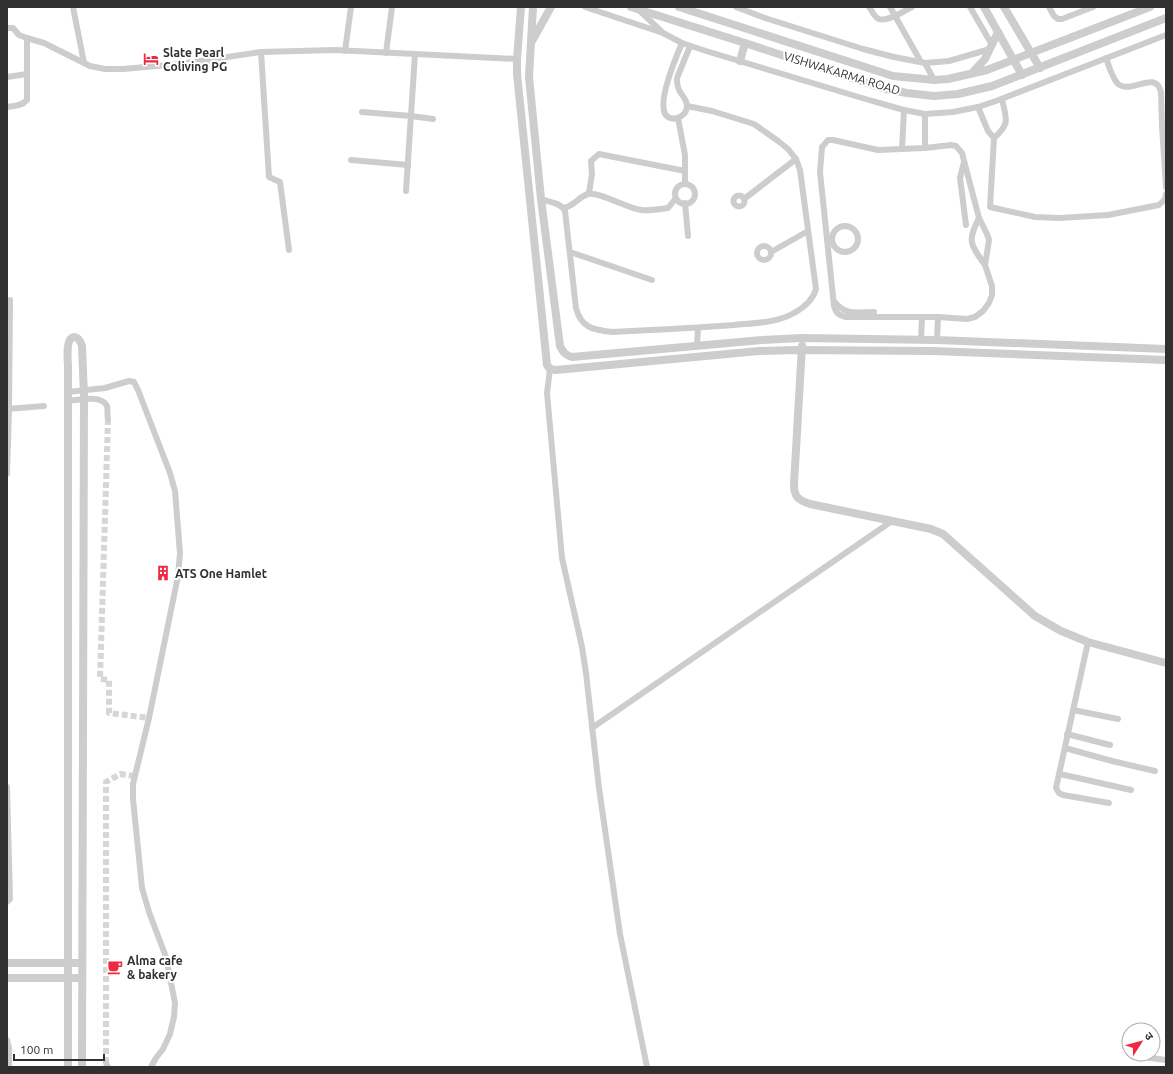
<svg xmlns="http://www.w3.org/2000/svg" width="1173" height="1074" font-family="Ubuntu,'Noto Sans Devanagari',sans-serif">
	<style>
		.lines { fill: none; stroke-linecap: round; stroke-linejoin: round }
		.minor-tunnel { stroke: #d6d6d6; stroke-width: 6; stroke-dasharray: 6 3; stroke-linecap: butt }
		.minor { stroke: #cdcdcd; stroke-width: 6 }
		.tertiary { stroke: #cdcdcd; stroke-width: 8 }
		.labels { text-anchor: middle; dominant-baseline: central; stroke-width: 4; stroke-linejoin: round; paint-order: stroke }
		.poi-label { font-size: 12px; font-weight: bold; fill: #303030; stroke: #fff; text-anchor: start }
		.street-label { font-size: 12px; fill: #303030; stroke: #fff }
	</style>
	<rect width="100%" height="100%" fill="#fff"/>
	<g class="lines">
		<g class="minor-tunnel">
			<polyline points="108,419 100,679 109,680 109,713 149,718"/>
			<polyline points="106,1063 106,782 120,774 135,776"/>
		</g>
		<g class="minor">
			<polyline points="73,7 84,63"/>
			<polyline points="585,7 663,33 682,43 706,51 862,98 904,110 925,114 953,112 978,107 996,101 1166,35"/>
			<polyline points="736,7 765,18 863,49 894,57 925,63 949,61 990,49"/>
			<path d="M869,7c3,4 6,11 10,12 8,3 26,-8 33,-12"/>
			<polyline points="890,7 921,62"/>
			<polyline points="970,7 992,45"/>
			<polyline points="1049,7 1054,16 1058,19 1062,19 1093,7"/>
			<polyline points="640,11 662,32"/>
			<polyline points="7,28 13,28 19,35 27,38 44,43 90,66 105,69 123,69 180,64 261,52 335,50 517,59"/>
			<path d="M682,43c-6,14 -22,53 -18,68 3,13 23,8 23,-5 0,-10 -11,-12 -10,-28l13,-32"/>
			<polyline points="345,51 351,7"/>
			<polyline points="261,52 269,177 280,182 289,250"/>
			<polyline points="386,53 392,7"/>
			<path d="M1106,58c3,8 6,20 12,26 14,11 37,-15 43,8l1,34 4,61"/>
			<polyline points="925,63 934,80"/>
			<polyline points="7,77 27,74"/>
			<path d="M1002,99c4,20 9,24 -8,39l-4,69 45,10 24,1 49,-3 51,-10 6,-6 1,-5"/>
			<path d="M7,107c7,-1 15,-1 20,-7v-62"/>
			<polyline points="978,107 988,131 994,138"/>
			<polyline points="362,112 411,116 433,119"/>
			<polyline points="678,118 685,155 685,184"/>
			<path d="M828,140h5l45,10 47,-2 26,-3 5,1 6,7 17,65 8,16 2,6 -4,25 7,21v9l-3,8 -6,8 -8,6 -8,2 -29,-2h-92c-8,-2 -10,-4 -12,-11l-14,-134 2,-25z"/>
			<polyline points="925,148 925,114"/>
			<polyline points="902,149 904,110"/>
			<polyline points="351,160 408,165"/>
			<polyline points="964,162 960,178 966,225"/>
			<circle cx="685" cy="194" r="10"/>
			<polyline points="406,191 415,54"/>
			<polyline points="589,193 592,174 591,161 599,154 685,171"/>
			<circle cx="739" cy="201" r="5.5"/>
			<path d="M541,199c8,3 21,4 24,12l11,97c5,20 18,22 36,24 41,-2 82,-4 122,-7 20,-2 43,-2 60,-12 11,-6 19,-13 22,-24l-16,-119 -4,-11 -8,-10 -10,-8 -24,-17 -42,-13 -25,-5"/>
			<polyline points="744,199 796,159"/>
			<polyline points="685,203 688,236"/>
			<path d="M564,208c11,-3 16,-12 24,-14 11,-3 40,15 54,16 9,1 18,-1 26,-2l8,-10"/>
			<path d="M979,218c-12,23 -9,26 6,47"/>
			<circle cx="845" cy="239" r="13"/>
			<circle cx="764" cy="253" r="7"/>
			<polyline points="570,252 652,280"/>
			<polyline points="771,252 808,231"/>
			<path d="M834,301c11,15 23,11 40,11"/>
			<polyline points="921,340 922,317"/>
			<polyline points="937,340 938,317"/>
			<polyline points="697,346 698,328"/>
			<polyline points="550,369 547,393 562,558 582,647 586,673 599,788 620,934 647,1067"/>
			<polyline points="68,392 105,388 129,381 134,382 138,390 170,473 175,491 180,553 178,576 149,718 133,784 133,799 142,888 149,912 166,957 175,1003 174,1017 170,1034 163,1049 156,1058 151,1067"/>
			<path d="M68,401c9,-1 34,-7 39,5 1,4 0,9 1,13"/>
			<polyline points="7,409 44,406"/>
			<polyline points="7,474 9,409 10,300"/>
			<polyline points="1088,642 1056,788 1059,793 1063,795 1109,803"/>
			<polyline points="1073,710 1118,719"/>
			<polyline points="592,728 815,574 892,521"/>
			<polyline points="1067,734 1110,745"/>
			<polyline points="1065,748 1112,761 1155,771"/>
			<polyline points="1060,774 1131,790"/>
			<polyline points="7,787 10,899 7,902"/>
			<polyline points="7,1040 9,1048 9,1067"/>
			<polyline points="1136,1056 1166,1060"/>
			<polyline points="106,1063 108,1067"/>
		</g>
		<g class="tertiary">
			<polyline points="521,7 517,59 517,74 546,355 547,365 550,369 556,370 759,351 795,350 933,351 1166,360"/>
			<path d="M533,7l-4,70 12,122 19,147c3,6 5,9 12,11l190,-17 40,-2 135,2 229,9"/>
			<polyline points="631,7 745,43 885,89 907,93 934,96 958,94 992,86 1166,18"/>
			<polyline points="679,7 893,76 934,80 948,79 987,70 1150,7"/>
			<polyline points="984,7 1022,75"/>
			<polyline points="1004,7 1040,68"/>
			<polyline points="532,41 551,7"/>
			<polyline points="740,61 745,43"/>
			<polyline points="972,73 985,59 998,32"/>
			<path d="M802,346l-8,138c0,13 4,16 16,20l121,25 12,5 92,82 26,15 27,11 78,21"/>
			<polyline points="7,963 82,963"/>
			<polyline points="7,978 82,978"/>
			<path d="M68,1067v-700c0,-6 -3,-29 6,-30 5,0 7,6 8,9l2,50 -2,671"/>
		</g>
	</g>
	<defs>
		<g id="hotel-bare" transform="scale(1.2)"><path d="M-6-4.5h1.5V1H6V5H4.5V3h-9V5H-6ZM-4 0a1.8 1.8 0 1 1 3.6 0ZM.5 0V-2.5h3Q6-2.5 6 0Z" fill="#ef2a40" stroke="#fff" stroke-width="2.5" paint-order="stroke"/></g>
		<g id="building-bare" transform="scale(1.2)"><path d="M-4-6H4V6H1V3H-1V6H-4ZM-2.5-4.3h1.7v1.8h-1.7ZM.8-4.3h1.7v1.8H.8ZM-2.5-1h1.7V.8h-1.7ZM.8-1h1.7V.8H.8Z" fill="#ef2a40" stroke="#fff" stroke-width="2.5" paint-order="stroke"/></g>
		<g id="cafe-bare" transform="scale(1.2)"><path d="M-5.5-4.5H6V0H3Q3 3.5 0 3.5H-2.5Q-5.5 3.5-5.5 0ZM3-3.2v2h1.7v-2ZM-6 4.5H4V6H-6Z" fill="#ef2a40" stroke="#fff" stroke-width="2.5" paint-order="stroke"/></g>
	</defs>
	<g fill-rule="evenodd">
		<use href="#hotel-bare" x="151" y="59"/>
		<use href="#building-bare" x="163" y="573"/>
		<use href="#cafe-bare" x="115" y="967"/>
	</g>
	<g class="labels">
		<g class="poi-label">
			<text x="163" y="52">Slate Pearl<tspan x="163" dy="14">Coliving PG</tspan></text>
			<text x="175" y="573">ATS One Hamlet</text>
			<text x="127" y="960">Alma cafe<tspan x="127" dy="14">&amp; bakery</tspan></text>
		</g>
		<g class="street-label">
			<text transform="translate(842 73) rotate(17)">VISHWAKARMA ROAD</text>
		</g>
	</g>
	<rect width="1173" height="1074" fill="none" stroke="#303030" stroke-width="16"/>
	<g transform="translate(1141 1042) rotate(54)"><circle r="19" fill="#ffffff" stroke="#acacac"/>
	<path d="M0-3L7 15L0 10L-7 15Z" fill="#ef2a40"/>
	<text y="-6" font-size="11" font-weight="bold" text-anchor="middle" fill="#303030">उ</text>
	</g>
	<path d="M14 1054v6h90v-6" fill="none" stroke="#303030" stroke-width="2"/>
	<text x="20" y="1054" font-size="12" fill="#303030" stroke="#ffffff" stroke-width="3" paint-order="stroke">100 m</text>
</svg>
